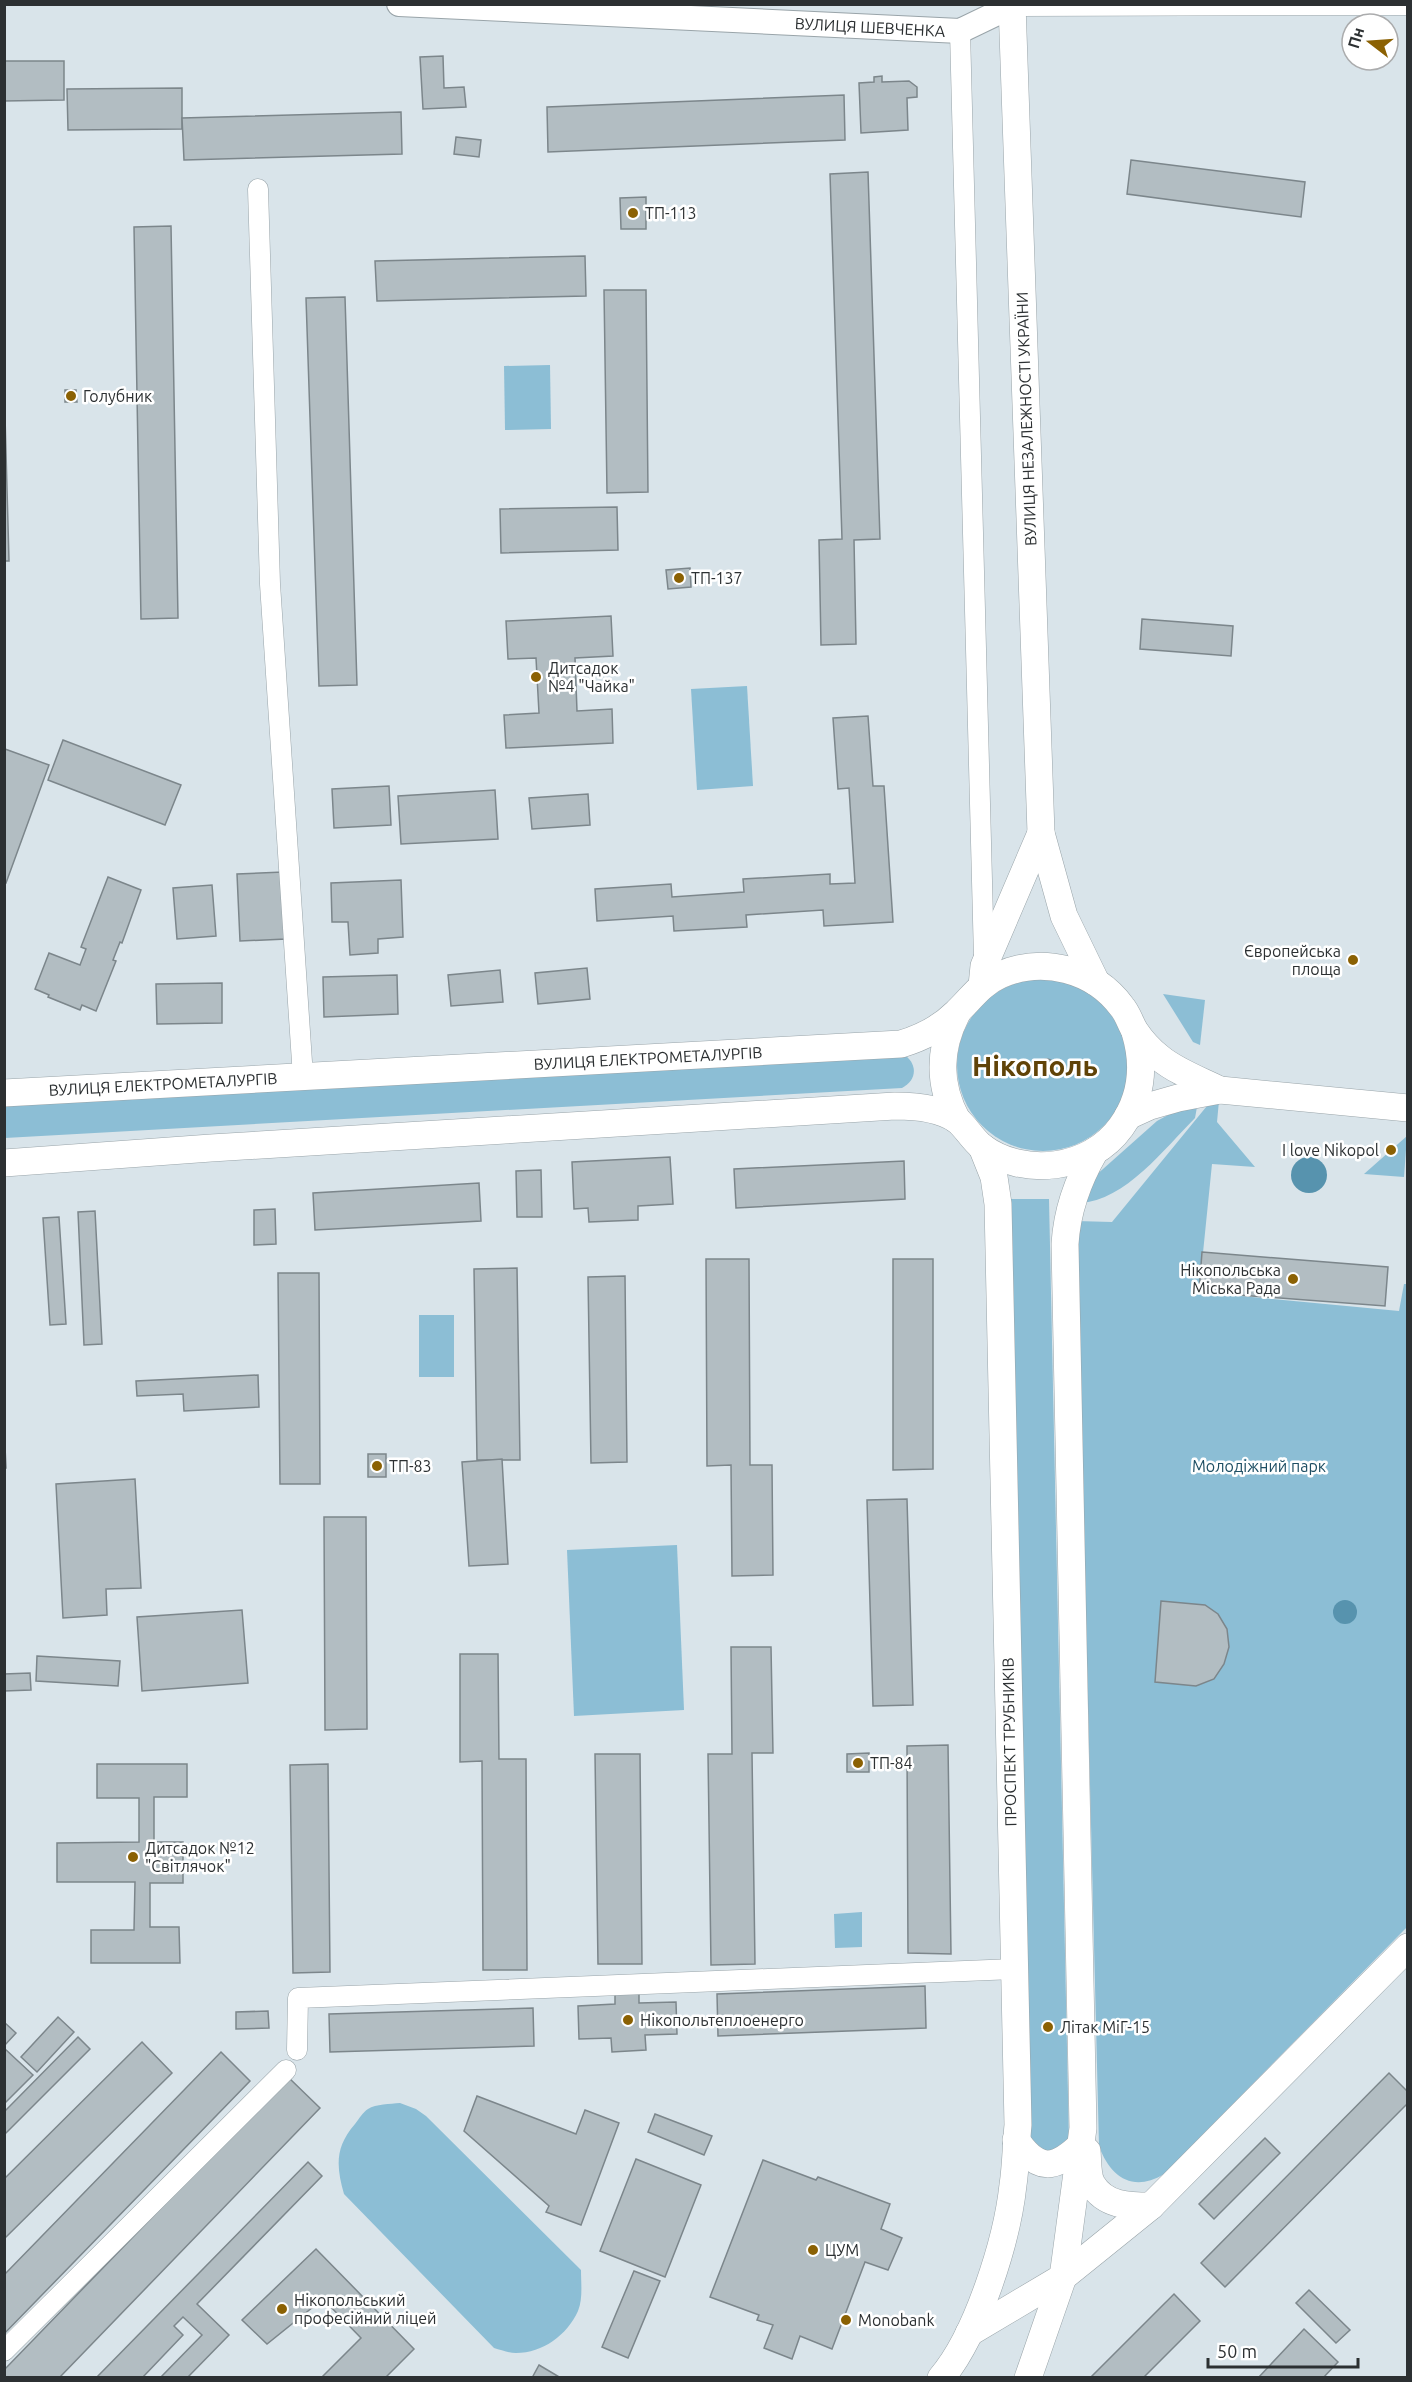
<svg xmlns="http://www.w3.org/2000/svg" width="1412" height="2382" font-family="Ubuntu,sans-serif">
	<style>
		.green { fill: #8cbed5 }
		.water { fill: #5793ae }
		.building { fill: #b2bdc2; stroke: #7c868b; stroke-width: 1.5 }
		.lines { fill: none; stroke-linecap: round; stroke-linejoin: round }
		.minor-casing { stroke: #99a4a9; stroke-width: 21 }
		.tertiary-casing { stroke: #99a4a9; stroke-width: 26 }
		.secondary-casing { stroke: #99a4a9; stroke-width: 28 }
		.minor { stroke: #fff; stroke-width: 20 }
		.tertiary { stroke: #fff; stroke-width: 24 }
		.secondary { stroke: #fff; stroke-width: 27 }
		.poi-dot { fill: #8b6103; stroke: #fff; stroke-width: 2 }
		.labels { text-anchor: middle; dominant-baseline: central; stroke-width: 5; stroke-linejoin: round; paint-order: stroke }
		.street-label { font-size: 16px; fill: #2c3032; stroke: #fff }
		.poi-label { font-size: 16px; fill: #2c3032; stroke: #fff; text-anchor: start }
		.park-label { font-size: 16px; fill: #1d4e63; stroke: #fff }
		.town-label { font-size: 28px; font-weight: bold; fill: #604308; stroke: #fff }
	</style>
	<rect width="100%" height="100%" fill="#d9e4ea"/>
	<g class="green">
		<polygon points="550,365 551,429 505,430 504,366"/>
		<polygon points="747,686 753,786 697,790 691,689"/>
		<circle cx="1043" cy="1065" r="86"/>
		<polygon points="1163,994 1205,1000 1200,1045 1193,1042"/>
		<path d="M906,1056c12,10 10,25 -4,32l-897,50v-35z"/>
		<path d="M1220,1090l-3,32 38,45 -43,-3 -13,128 200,19 5,-27h3v643l-243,247c-31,19 -54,3 -65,-28l-23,-925 36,1z"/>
		<path d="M1197,1107l-2,11c-30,30 -70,83 -115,85l14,-26 63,-56 22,-12z"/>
		<polygon points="1407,1136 1404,1177 1364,1174"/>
		<polygon points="1003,1199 1049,1199 1069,2142 1052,2155 1030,2144"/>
		<rect x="419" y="1315" width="35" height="62"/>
		<polygon points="677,1545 684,1710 574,1716 567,1550"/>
		<polygon points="862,1912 862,1947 835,1948 834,1914"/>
		<path d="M400,2103l16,6 10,7 155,154c0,13 2,29 -3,41 -11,24 -35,42 -62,42 -7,0 -15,-3 -22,-5l-150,-154c-8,-28 -9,-47 11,-70 4,-5 8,-12 13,-15 8,-5 22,-5 32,-6z"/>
	</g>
	<g class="water">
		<circle cx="1309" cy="1175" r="18"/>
		<circle cx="1345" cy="1612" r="12"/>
	</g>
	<g class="building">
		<polygon points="443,56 444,88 464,87 466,107 423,109 420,57"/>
		<polygon points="4,61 64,61 64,100 4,101"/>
		<polygon points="882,76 882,82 909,81 917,87 917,97 907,98 908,130 861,133 859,83 874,82 874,77"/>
		<polygon points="182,88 182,129 68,130 67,89"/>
		<polygon points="844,95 845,140 548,152 547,107"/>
		<polygon points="401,112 402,154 184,160 182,118"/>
		<polygon points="456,137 481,140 479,157 454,154"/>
		<polygon points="1131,160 1305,182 1301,217 1127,194"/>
		<polygon points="868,172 880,539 854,540 856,644 821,645 819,540 842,539 830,174"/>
		<polygon points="646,197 646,229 621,229 620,198"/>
		<polygon points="171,226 178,618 141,619 134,227"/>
		<polygon points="585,256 586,296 377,301 375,261"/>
		<polygon points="604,290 646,290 648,492 607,493"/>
		<polygon points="345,297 357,685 319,686 306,298"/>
		<polygon points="4,380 9,561 4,561"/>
		<polygon points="65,390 76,390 77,402 65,402"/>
		<polygon points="617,507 618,550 501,553 500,509"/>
		<polygon points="690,568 691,587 668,589 666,570"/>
		<polygon points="611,616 613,656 575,658 577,711 612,709 613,743 506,748 504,715 539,713 536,658 508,659 506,621"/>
		<polygon points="1142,619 1233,626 1231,656 1140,649"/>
		<polygon points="868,716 873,786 884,786 893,922 824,926 823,910 746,915 747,927 674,931 673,916 597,921 595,889 671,884 672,897 744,892 743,879 830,874 830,884 855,883 849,788 838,789 833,718"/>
		<polygon points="63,740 181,785 165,825 48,780"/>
		<polygon points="5,749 49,765 6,883 4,882"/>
		<polygon points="389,786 391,825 334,828 332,789"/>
		<polygon points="495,790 498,839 401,844 398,796"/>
		<polygon points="588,794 590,825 532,829 529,798"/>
		<polygon points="283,872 286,939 240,941 237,874"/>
		<polygon points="108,877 141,890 122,943 120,942 113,960 116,961 96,1011 82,1005 80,1010 48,997 49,995 35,989 49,953 80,965 86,949 81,947"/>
		<polygon points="401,880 403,937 378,939 378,953 350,955 348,922 332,922 331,883"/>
		<polygon points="212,885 216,936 177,939 173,888"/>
		<polygon points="587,968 590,999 538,1004 535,973"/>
		<polygon points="500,970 503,1002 451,1006 448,975"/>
		<polygon points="397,975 398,1014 324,1017 323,977"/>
		<polygon points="222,983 222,1023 157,1024 156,984"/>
		<circle cx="1047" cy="1067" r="8"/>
		<polygon points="670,1157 673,1204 638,1206 638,1220 589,1222 588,1208 574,1209 572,1162"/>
		<polygon points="904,1161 905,1199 736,1208 734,1169"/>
		<polygon points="541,1170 542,1217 517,1217 516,1171"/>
		<polygon points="479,1183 481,1221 315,1230 313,1193"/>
		<polygon points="275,1209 276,1244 254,1245 254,1210"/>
		<polygon points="95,1211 102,1344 84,1345 78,1212"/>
		<polygon points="59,1217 66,1324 50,1325 43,1218"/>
		<polygon points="1202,1252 1388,1267 1385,1306 1199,1292"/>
		<polygon points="706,1259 749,1259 750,1465 772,1465 773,1575 732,1576 731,1465 707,1466"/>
		<polygon points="893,1259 933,1259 933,1469 893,1470"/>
		<polygon points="517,1268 520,1460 477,1460 474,1269"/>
		<polygon points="278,1273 319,1273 320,1484 280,1484"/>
		<polygon points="625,1276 627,1462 591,1463 588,1277"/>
		<polygon points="258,1375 259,1407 184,1411 183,1394 137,1396 136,1381"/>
		<polygon points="4,1425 6,1468 4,1468"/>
		<rect x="368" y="1454" width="18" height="23"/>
		<polygon points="502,1459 508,1564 469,1566 462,1462"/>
		<polygon points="135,1479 141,1588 106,1589 107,1615 63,1618 56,1484"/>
		<polygon points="907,1499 913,1705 873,1706 867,1500"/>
		<polygon points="324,1517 366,1517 367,1729 325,1730"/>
		<polygon points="1161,1601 1205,1605 1218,1614 1227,1629 1229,1647 1224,1664 1214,1679 1196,1686 1155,1682"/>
		<polygon points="242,1610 248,1683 142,1691 137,1617"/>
		<polygon points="731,1647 771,1647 773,1753 752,1753 755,1964 711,1965 708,1754 732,1754"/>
		<polygon points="460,1654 498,1654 499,1759 526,1759 527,1970 483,1970 482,1761 460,1762"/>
		<polygon points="37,1656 120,1661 118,1686 36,1681"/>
		<polygon points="30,1673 31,1690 4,1691 4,1674"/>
		<polygon points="948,1745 951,1954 908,1953 907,1746"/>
		<polygon points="869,1753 869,1772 847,1772 847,1754"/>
		<polygon points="595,1754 640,1754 642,1964 598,1964"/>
		<polygon points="97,1764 187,1764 187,1797 154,1797 154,1842 183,1842 183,1883 150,1883 150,1927 179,1927 180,1963 91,1963 91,1930 134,1930 135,1882 57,1882 57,1843 139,1842 139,1798 97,1798"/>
		<polygon points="328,1764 330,1972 293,1973 290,1765"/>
		<polygon points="925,1986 926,2028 718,2036 717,1994"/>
		<polygon points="639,1990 639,2003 676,2002 677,2034 645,2035 646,2050 612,2052 611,2038 579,2039 578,2006 615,2004 615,1991"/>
		<polygon points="533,2008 534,2046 330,2052 329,2014"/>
		<polygon points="268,2011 269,2028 236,2029 236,2012"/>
		<polygon points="58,2017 74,2032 37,2072 21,2057"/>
		<polygon points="4,2022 16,2033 5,2045 4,2044"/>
		<polygon points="78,2037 90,2049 4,2135 4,2112"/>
		<polygon points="142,2042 172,2073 4,2239 4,2179"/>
		<polygon points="4,2048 33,2075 4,2104"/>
		<polygon points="221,2052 250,2081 4,2334 4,2275"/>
		<polygon points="1389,2073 1408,2092 1408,2103 1225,2287 1201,2263"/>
		<polygon points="288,2077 320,2108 59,2378 4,2378 4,2370"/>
		<polygon points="477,2096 576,2134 585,2110 619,2123 581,2225 546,2212 549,2206 464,2131"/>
		<polygon points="655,2114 712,2136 704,2155 648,2132"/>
		<polygon points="1265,2138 1280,2153 1214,2219 1199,2204"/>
		<polygon points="636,2159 701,2185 665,2277 600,2251"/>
		<polygon points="763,2160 816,2180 818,2177 890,2204 881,2229 902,2238 888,2270 865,2262 832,2349 800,2336 792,2359 764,2348 773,2325 757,2320 759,2315 710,2297"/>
		<polygon points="308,2162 322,2176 197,2304 229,2335 187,2378 160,2378 202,2335 183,2317 174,2326 183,2335 142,2378 96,2378"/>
		<polygon points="316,2249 414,2349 385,2378 321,2378 361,2338 323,2299 267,2344 242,2320"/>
		<polygon points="634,2271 660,2281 628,2358 602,2347"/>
		<polygon points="1309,2290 1350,2330 1336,2343 1296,2303"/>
		<polygon points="1174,2294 1200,2321 1143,2378 1090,2378"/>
		<polygon points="1304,2329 1338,2362 1323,2378 1258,2378"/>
		<polygon points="539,2365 561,2378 532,2378"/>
	</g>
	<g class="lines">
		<g class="minor-casing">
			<g id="minor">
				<polyline points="1012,6 1408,5"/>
				<polyline points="960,31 984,958"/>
				<polyline points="258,189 270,584 303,1077"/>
				<polyline points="297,2050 298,1998 1014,1969"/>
				<polyline points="4,2351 286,2070"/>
			</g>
		</g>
		<g class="tertiary-casing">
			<polyline id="tertiary" points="399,4 960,31 1012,6"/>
		</g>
		<g class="secondary-casing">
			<g id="secondary">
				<polyline points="1012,4 1041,833 1064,916 1096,982"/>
				<polyline points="982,986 984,966 1041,833"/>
				<path d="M957,1013c-19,37 -19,71 0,107"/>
				<path d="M4,1093l897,-49c20,-6 40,-16 55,-31 15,-14 24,-29 44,-38 43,-19 94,-6 122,32 6,7 8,16 13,24 6,9 16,20 25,27 17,14 40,22 60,32"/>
				<polyline points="1128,1116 1150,1106 1178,1098 1220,1090 1408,1108"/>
				<path d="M4,1163l207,-15 684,-42c19,0 45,2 62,14 9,7 15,19 25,27 42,31 108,23 139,-20 21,-29 24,-62 14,-95"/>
				<path d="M1016,2140c22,32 39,30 65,5"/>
				<path d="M1087,2151c1,9 0,25 5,33 13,22 37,22 59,22"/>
				<polyline points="969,2333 1063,2277 1151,2206 1408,1947"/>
				<path d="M941,2378c36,-42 66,-137 72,-193 3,-20 3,-40 5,-60l-20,-921 -4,-27 -12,-30"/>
				<path d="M1028,2378l35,-101 20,-149 -18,-884c2,-34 13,-64 30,-93"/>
			</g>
		</g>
		<use href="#minor" class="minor"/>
		<use href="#tertiary" class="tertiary"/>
		<use href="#secondary" class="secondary"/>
	</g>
	<g class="poi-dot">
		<circle cx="633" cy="213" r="6"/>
		<circle cx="71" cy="396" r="6"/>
		<circle cx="679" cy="578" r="6"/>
		<circle cx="536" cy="677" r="6"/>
		<circle cx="1353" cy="960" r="6"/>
		<circle cx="1391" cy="1150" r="6"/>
		<circle cx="1293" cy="1279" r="6"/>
		<circle cx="377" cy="1466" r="6"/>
		<circle cx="858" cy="1763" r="6"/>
		<circle cx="133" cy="1857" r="6"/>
		<circle cx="628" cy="2020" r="6"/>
		<circle cx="1048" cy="2027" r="6"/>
		<circle cx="813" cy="2250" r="6"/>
		<circle cx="282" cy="2309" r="6"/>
		<circle cx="846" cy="2320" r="6"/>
	</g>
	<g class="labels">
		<g class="street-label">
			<text transform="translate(870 27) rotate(3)">ВУЛИЦЯ ШЕВЧЕНКА</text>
			<text transform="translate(1026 419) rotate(-92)">ВУЛИЦЯ НЕЗАЛЕЖНОСТІ УКРАЇНИ</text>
			<text transform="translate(648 1058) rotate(-3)">ВУЛИЦЯ ЕЛЕКТРОМЕТАЛУРГІВ</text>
			<text transform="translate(163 1084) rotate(-3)">ВУЛИЦЯ ЕЛЕКТРОМЕТАЛУРГІВ</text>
			<text transform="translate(1009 1742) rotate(-91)">ПРОСПЕКТ ТРУБНИКІВ</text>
		</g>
		<g class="poi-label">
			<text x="645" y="213">ТП-113</text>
			<text x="83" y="396">Голубник</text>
			<text x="691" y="578">ТП-137</text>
			<text x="548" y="668">Дитсадок<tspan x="548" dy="18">№4 "Чайка"</tspan></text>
			<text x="1341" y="951" text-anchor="end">Європейська<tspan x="1341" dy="18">площа</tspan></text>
			<text x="1379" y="1150" text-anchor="end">I love Nikopol</text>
			<text x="1281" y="1270" text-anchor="end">Нiкопольська<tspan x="1281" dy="18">Міська Рада</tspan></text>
			<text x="389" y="1466">ТП-83</text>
			<text x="870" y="1763">ТП-84</text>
			<text x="145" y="1848">Дитсадок №12<tspan x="145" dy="18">"Світлячок"</tspan></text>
			<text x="640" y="2020">Нікопольтеплоенерго</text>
			<text x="1060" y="2027">Літак МіГ-15</text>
			<text x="825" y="2250">ЦУМ</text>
			<text x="294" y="2300">Нікопольський<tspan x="294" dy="18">професійний ліцей</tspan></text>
			<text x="858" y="2320">Monobank</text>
		</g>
		<g class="park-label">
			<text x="1259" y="1466">Молодіжний парк</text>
		</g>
		<g class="town-label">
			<text x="1035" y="1065">Нікополь</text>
		</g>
	</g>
	<rect width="1412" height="2382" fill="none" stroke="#2c3032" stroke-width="12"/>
	<g transform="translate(1370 42) rotate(287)"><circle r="28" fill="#ffffff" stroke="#abacad" stroke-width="1.5"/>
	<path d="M0-4.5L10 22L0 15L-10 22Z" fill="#8b6103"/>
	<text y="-9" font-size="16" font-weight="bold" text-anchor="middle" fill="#2c3032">Пн</text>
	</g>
	<path d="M1208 2358v9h150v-9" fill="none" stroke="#2c3032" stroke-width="3"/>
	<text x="1217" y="2358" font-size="18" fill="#2c3032" stroke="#ffffff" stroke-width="4.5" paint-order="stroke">50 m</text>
</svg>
